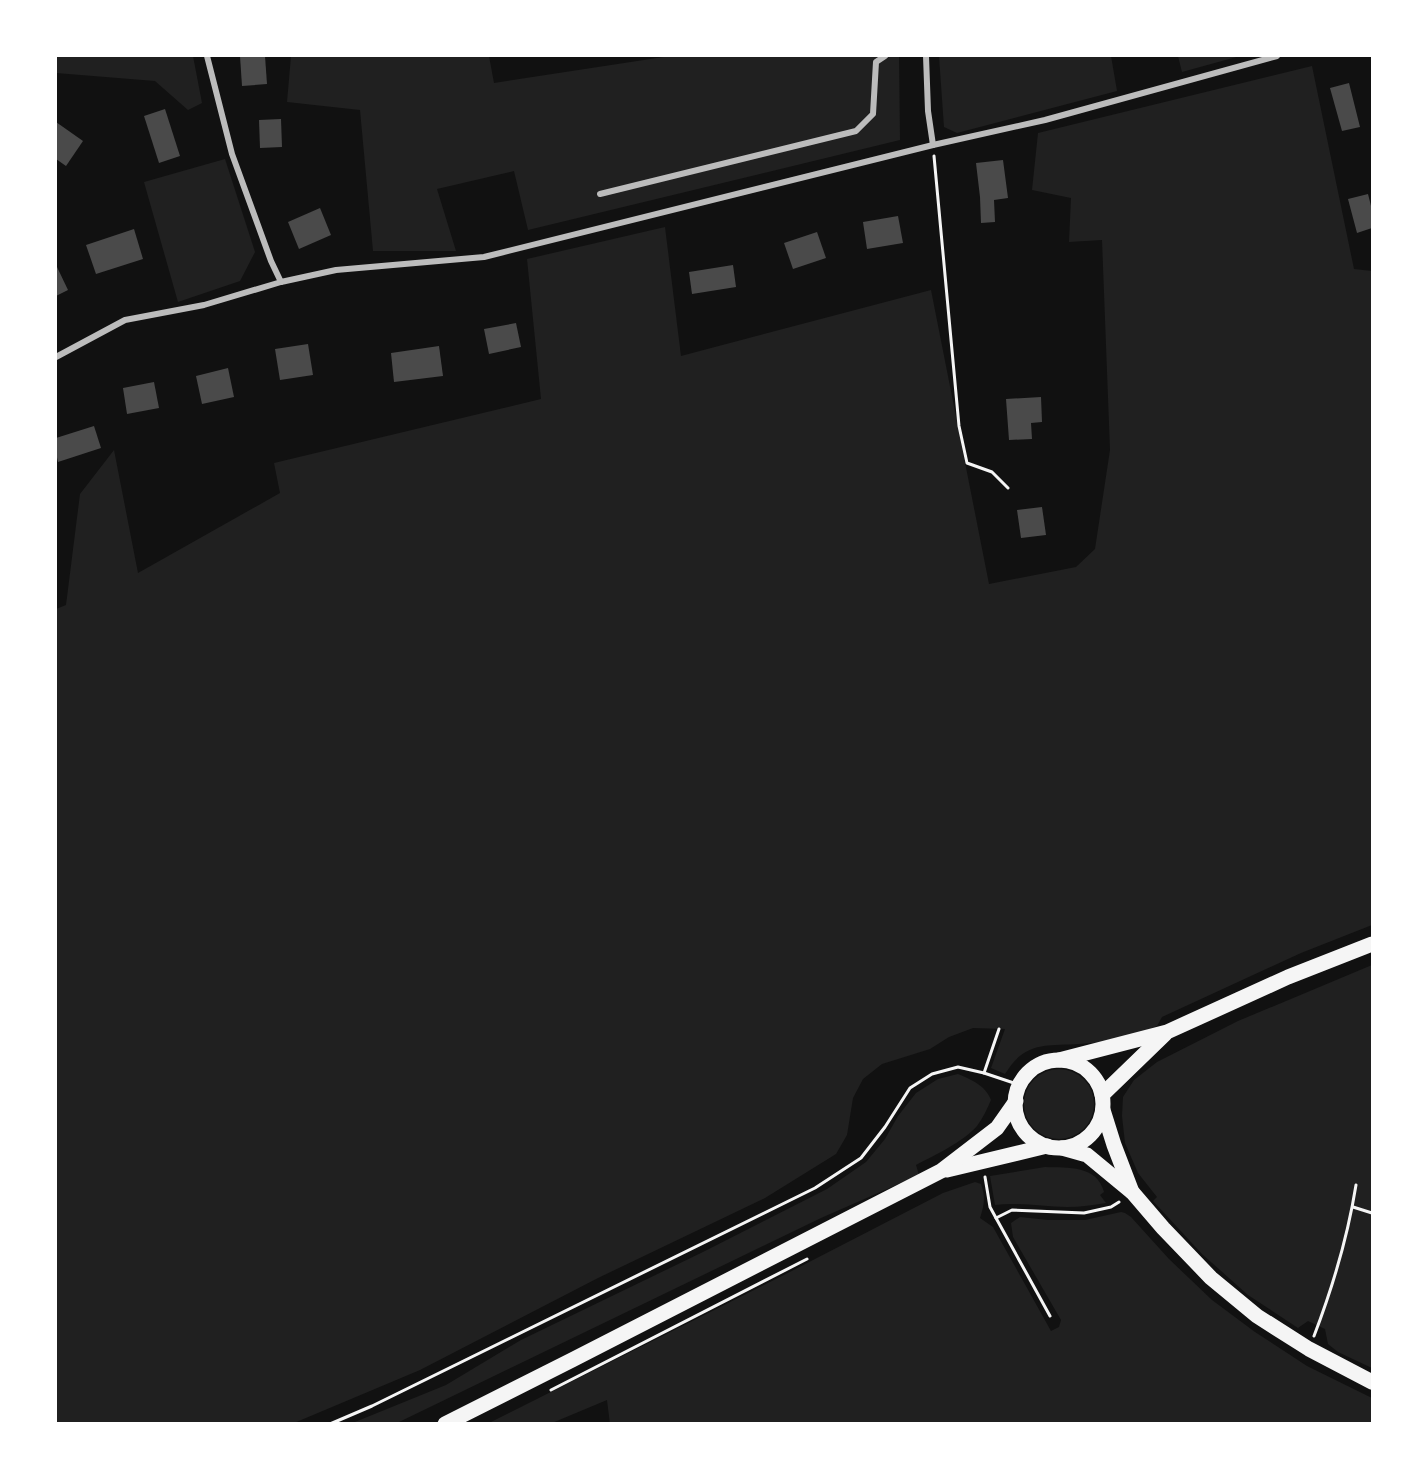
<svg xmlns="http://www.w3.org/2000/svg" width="1428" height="1479" font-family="'Roboto Condensed',sans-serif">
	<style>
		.green { fill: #202020 }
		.building { fill: #4a4a4a }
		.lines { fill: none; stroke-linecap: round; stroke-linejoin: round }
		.path { stroke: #f5f5f5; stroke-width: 3 }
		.minor { stroke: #bcbcbc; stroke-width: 6 }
		.primary { stroke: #f5f5f5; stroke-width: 15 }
	</style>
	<rect width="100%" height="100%" fill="#111"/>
	<g class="green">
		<polygon points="56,56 193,56 202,103 188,110 155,81 56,73"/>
		<polygon points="291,56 489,56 494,83 670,56 899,56 900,140 528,230 514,171 437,189 456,251 373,251 360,110 287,102"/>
		<polygon points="939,56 1111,56 1117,91 957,133 944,127"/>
		<polygon points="1178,56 1240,56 1182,72"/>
		<path d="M1312,66l42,203 18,2v654l-71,28 -139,64 -5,9c-13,5 -27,11 -40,14 -12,2 -26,3 -38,4 -33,2 -54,-3 -74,30l-14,-6 14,-39 -32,-1 -24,9 -19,12 -48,15 -19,15 -10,19 -6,37 -11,19 -71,44 -167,80 -178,92 -126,53h-238v-814l10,-4 14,-111 34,-44 24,123 142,-80 -6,-30 267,-64 -14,-140 138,-32 16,129 250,-66 58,294 87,-17 19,-18 15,-99 -8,-210 -33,2 2,-44 -39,-8 6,-57z"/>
		<polygon points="225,159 255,252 240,281 178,302 144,182"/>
		<polygon points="1372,965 1372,1368 1338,1352 1328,1344 1325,1329 1308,1321 1298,1328 1248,1295 1202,1254 1153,1201 1157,1197 1138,1173 1125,1143 1122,1116 1123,1097 1134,1080 1157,1062 1238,1021"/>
		<circle cx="1059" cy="1104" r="35"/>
		<path d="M958,1074c14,6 27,11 33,26 -4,9 -8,18 -14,26 -14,16 -42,29 -61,39l3,10 -98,43 -424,205 -47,1 96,-39 75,-45 182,-88 124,-63 39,-27 19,-23 13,-23 18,-23 22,-14z"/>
		<path d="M1045,1167c23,1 52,-2 59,25l-4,3 6,8c-13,2 -25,4 -39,4 -24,0 -48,-5 -72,-2l-5,-29z"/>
		<path d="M975,1182l6,2c5,14 3,21 -1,34l13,9 58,104 8,-4 2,-7 -48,-83 -2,-14 9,-6 28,3h37l36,-8 4,1 6,4 38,42 43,41 43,32 52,34 65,32v26h-762l-3,-24 -55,23 -65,1 297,-149 159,-82z"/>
	</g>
	<g class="building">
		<polygon points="240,56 265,56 267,84 242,86"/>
		<polygon points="1349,83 1360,127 1342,131 1330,88"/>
		<polygon points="165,109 180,156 159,163 144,116"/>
		<polygon points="281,119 282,147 260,148 259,120"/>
		<polygon points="56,122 83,141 66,166 56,159"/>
		<polygon points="1003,160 1008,198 994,200 995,222 981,223 980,197 976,163"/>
		<polygon points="1368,194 1372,210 1372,228 1357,233 1348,199"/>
		<polygon points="320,208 331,235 299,249 288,222"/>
		<polygon points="898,216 903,243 867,249 863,222"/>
		<polygon points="134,229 143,259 96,274 86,245"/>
		<polygon points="817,232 826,258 793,269 784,243"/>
		<polygon points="733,265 736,287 692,294 689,272"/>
		<polygon points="57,267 68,290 56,296 56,268"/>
		<polygon points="516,323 521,347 489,354 484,329"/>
		<polygon points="308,344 313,375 280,380 275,349"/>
		<polygon points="439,346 443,376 394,382 391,353"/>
		<polygon points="228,368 234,397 202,404 196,376"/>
		<polygon points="154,382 159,408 127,414 123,388"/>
		<polygon points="1041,397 1042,422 1031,423 1032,439 1009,440 1006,399"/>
		<polygon points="94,426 101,448 58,462 56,453 56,438"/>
		<polygon points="1042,507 1046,535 1021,538 1017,510"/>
	</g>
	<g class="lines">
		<g class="path">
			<polyline points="934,156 959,426 967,463 992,472 1008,488"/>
			<polyline points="984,1073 999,1029"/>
			<polyline points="985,1177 990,1207 996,1218"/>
			<polyline points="1353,1207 1372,1213"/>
			<polyline points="1050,1316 996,1218 1012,1210 1084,1213 1111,1207 1119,1202"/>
			<path d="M1314,1336c18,-47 34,-101 42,-151"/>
			<polyline points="551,1390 807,1259"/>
			<polyline points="330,1424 372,1406 815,1188 861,1158 885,1127 910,1088 932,1074 958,1067 984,1073 1020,1085"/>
		</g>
		<g class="minor">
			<polyline points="207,56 232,154 271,261 281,282"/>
			<polyline points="926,56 928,111 933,145"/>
			<polyline points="600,194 856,131 873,114 876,62 885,56"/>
			<polyline points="56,357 125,320 204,305 281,282 336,270 484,257 933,145 1045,120 1277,56"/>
		</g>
		<g class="primary">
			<polyline points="1059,1060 1167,1032 1288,977 1372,944"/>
			<circle cx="1059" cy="1104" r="44"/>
			<polyline points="1102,1095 1165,1034"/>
			<polyline points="1103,1110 1114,1145 1132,1192"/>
			<polyline points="1062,1148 1087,1155 1133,1193 1163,1228 1211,1278 1257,1316 1309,1349 1372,1382"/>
			<polyline points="947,1170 1047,1146"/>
			<polyline points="445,1424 572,1360 941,1171 997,1128 1016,1101"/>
		</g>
	</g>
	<rect width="1428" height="1479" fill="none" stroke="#ffffff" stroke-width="114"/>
</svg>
